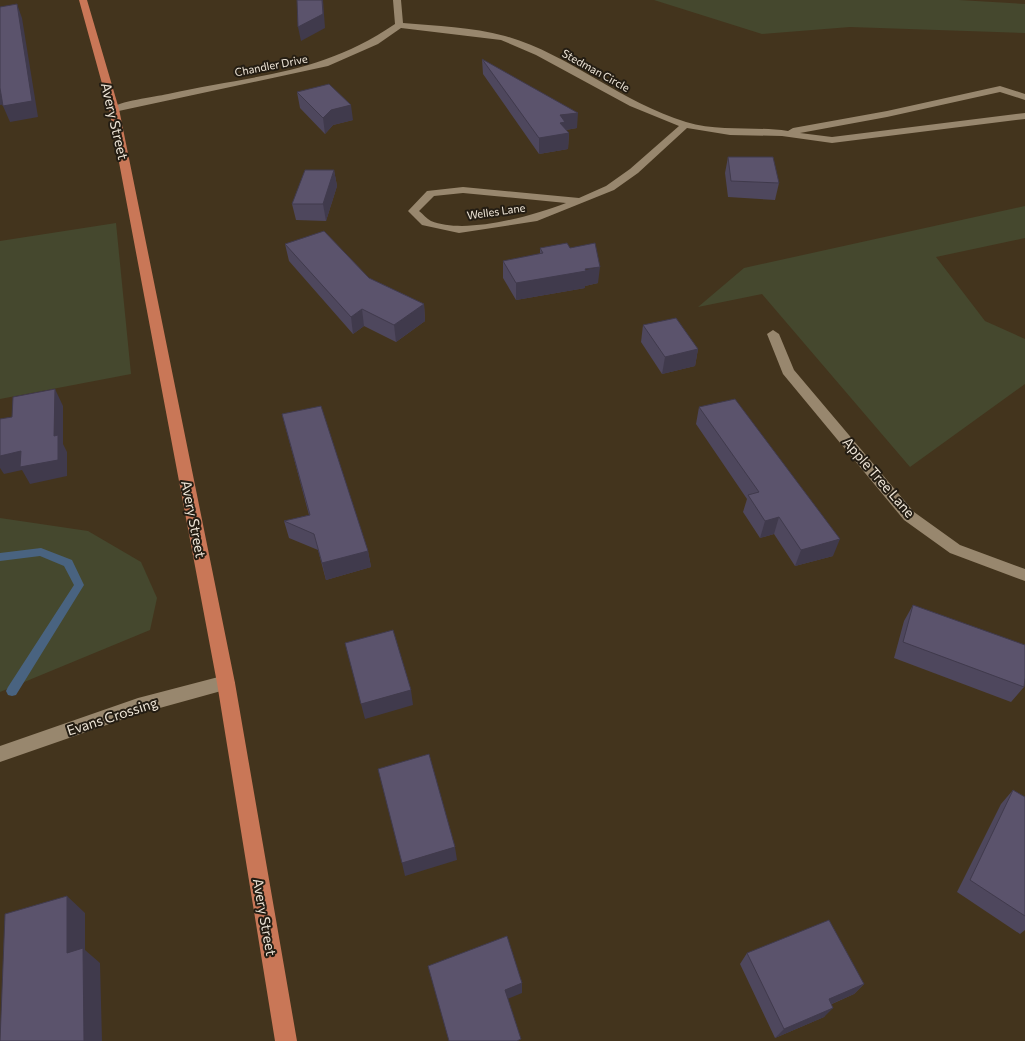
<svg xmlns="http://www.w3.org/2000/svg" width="1025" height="1041" font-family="Commissioner,sans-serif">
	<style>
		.green { fill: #45482e }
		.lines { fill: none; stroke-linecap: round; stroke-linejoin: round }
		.stream { fill: #496380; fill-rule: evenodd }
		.minor { fill: #98876e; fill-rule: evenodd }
		.major { fill: #c97757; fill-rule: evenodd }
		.wall { fill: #4e475d }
		.shaded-wall { fill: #403a4c }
		.building { fill: #5b536c; stroke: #403a4c }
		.labels { text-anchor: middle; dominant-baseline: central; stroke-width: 4; stroke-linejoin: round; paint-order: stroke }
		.far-street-label { font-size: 11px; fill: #eee5d7; stroke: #241d13 }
		.street-label { font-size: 14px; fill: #eee5d7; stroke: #241d13 }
	</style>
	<rect width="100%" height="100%" fill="#43341d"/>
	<g class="green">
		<polygon points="654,0 959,0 1025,4 1025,33 850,27 762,34"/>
		<polygon points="1025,206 1025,238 936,257 985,321 1025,339 1025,384 910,467 762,294 698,307 744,268"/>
		<polygon points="116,223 131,374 0,399 0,241"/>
		<polygon points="0,518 88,531 141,562 157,598 150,630 0,692"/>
	</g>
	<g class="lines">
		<polygon class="stream" points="41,548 72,560 84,585 16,695 12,696 8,695 6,691 8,687 74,585 64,566 40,556 0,561 0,553"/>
		<g class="minor">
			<path d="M393,0h8l2,23c33,3 69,4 102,13 62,17 117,67 181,86 33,10 69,4 102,9l5,-3 94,-17 113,-25 25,8v6l-25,-8 -113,25 -87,16 32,4 193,-24v6l-193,24 -50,-7 -52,-1 -43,-7 -49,45 -24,17 -77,31 -78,12 -37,-8 -14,-14 19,-20 36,-4 116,11 27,-12 24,-17 49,-43 -49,-20 -94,-51 -35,-15 -100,-12 -23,16 -50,22 -214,46 -5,-3c10,-8 45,-12 59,-15 84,-19 153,-19 227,-70zM463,193l103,10c-34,13 -100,32 -135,18 -4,-2 -8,-7 -12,-10l15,-15z"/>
			<polygon points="773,330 779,334 794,370 914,512 960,545 1025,569 1025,581 950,553 904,520 783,374 767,334"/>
			<polygon points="226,675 232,678 235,683 232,688 138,714 0,762 0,746 138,698"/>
		</g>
		<polygon class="major" points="79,0 87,0 119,109 235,683 297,1041 275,1041 217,683 109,109"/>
	</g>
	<g class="wall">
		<polygon points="482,59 577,128 566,130 569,133 568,149 539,154 483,74"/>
		<polygon points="297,92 353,120 333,125 325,134 300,108"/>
		<polygon points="728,157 779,183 775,200 728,197 725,173"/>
		<polygon points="334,170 337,186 326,221 296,220 292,204"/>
		<polygon points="285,244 369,278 424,304 425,321 396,342 364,326 353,334 289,261"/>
		<polygon points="540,248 598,283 585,286 585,288 516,300 503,278 503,261 540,254"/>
		<polygon points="643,325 698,349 695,366 662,374 641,342"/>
		<polygon points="699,407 833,556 795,566 774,534 760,538 743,512 747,499 696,424"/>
		<polygon points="282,414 368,551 371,567 326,580 318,550 289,538 284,521 309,515"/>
		<polygon points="913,605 1024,687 1011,702 894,658 904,621"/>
		<polygon points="1013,790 1025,797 1025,930 1020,934 957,892 1001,804"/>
		<polygon points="747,953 864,984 854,994 832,1004 824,1017 775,1038 740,964"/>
	</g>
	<g class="shaded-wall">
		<polygon points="322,0 323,0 325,28 301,41 298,27"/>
		<polygon points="17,4 22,18 38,117 10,122 3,106"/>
		<polygon points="0,88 1,88 7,104 0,105"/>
		<polygon points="351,105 353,120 333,125 325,134 323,118 331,110"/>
		<polygon points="578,113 577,128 565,130 569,133 568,149 539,154 539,138 560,115"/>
		<polygon points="334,170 337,186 326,221 323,204"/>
		<polygon points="600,267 598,283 585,286 585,288 516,300 516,283"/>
		<polygon points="424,304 425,321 396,342 394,325"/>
		<polygon points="362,309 364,326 353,334 351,317"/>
		<polygon points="698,349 695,366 662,374 665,357"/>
		<polygon points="55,389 63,406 63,444 67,452 67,476 30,484 22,470 4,474 0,468 0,456 54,436"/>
		<polygon points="779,517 774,534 760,538 765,521"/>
		<polygon points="840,539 833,556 795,566 801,550"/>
		<polygon points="368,551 371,567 326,580 322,563"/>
		<polygon points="411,690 413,705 365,719 361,704"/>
		<polygon points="455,847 457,860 405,876 402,863"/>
		<polygon points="67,896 85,913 85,950 100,963 102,1041 84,1041 67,953"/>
		<polygon points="522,983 522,993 505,1000 505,990"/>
		<polygon points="864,984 854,994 820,1009 829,999"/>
		<polygon points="833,1008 824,1017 775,1038 784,1029"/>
	</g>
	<g class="building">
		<polygon points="297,0 322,0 323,14 298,27"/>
		<polygon points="17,4 32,101 3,106 0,88 0,7"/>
		<polygon points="482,59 578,113 560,115 565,122 560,123 569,133 539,138"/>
		<polygon points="329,84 351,105 331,110 323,118 297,92"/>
		<polygon points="728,157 773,157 779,183 731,181"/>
		<polygon points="305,170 334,170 323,204 292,204"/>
		<polygon points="324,231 369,278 424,304 394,325 362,309 351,317 285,244"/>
		<polygon points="567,243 570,248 595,243 600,267 585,269 586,271 516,283 503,261 543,253 540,248"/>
		<polygon points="676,318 698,349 665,357 643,325"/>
		<polygon points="55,389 54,436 58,435 58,460 20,467 21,451 0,456 0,419 12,417 13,397"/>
		<polygon points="735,399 840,539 801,550 779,517 765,521 748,495 759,492 699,407"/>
		<polygon points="321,406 368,551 322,563 314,534 284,521 310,515 282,414"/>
		<polygon points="913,605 1025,645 1025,678 1024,687 903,642"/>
		<polygon points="393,630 411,690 361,704 345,643"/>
		<polygon points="429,754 455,847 402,863 378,769"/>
		<polygon points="1013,790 1025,797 1025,916 970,880"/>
		<polygon points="67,896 67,953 83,948 84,1041 0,1041 5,914"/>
		<polygon points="829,920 864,984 829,999 833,1008 784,1029 747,953"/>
		<polygon points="507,936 522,983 505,990 521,1039 517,1041 449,1041 428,966"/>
	</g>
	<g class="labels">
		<g class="far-street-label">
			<text transform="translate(271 65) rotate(-11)">Chandler Drive</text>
			<text transform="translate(596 70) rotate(29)">Stedman Circle</text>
			<text transform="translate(496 211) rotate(-8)">Welles Lane</text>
		</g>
		<g class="street-label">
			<text transform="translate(115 121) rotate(77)">Avery Street</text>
			<text transform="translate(879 477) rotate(49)">Apple Tree Lane</text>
			<text transform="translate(194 519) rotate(79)">Avery Street</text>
			<text transform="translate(112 716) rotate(-18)">Evans Crossing</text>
			<text transform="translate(265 917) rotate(80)">Avery Street</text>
		</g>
	</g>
</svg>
